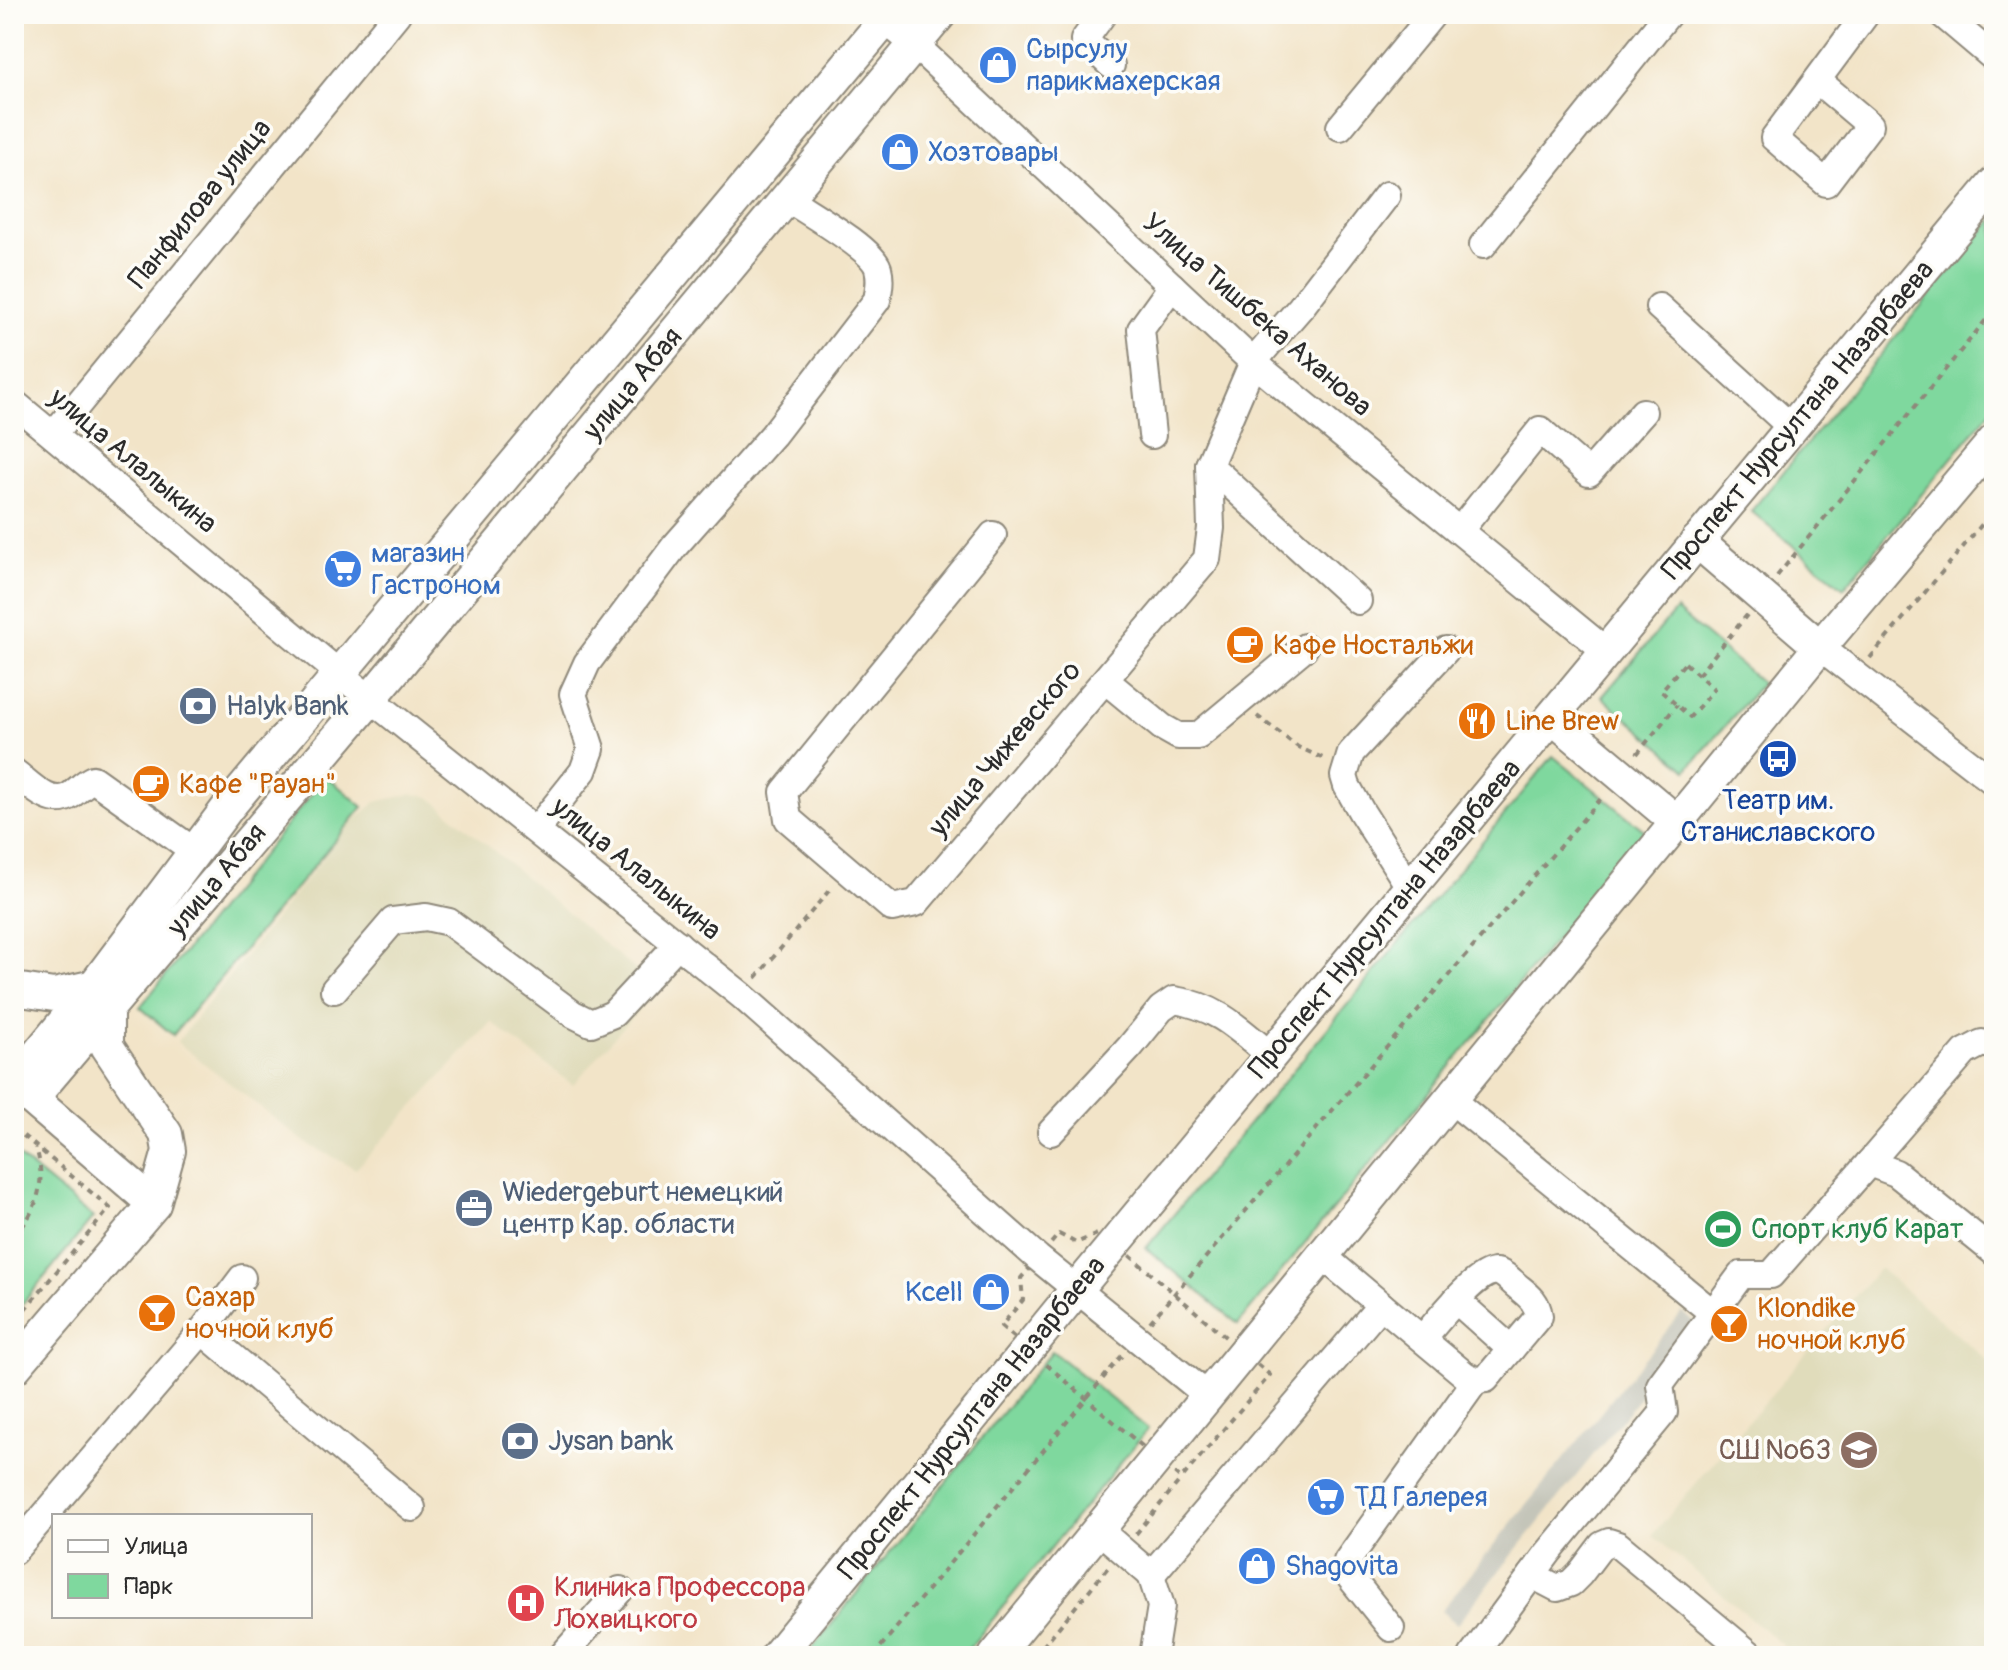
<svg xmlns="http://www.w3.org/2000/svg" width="2008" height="1670" font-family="Pangolin,sans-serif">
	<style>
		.built { fill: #e0dcbb }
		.industrial { fill: #c4c5b9 }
		.green { fill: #7fd89e; stroke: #558264; stroke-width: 2 }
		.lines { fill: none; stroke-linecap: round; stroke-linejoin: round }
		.minor-casing { stroke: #8e887a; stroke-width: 30 }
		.major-casing { stroke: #8e887a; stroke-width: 36 }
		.path { stroke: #8e887a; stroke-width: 4; stroke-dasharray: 6 6; stroke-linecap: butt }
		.minor { stroke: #fff; stroke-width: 26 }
		.major { stroke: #fff; stroke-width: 32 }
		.labels { text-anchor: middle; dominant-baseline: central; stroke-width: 7; stroke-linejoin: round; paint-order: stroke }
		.shop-label { font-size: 28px; fill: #366cbe; stroke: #fdfcf7; text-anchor: start }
		.street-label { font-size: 28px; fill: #2b2b2b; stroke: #fdfcf7 }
		.food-label { font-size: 28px; fill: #c56008; stroke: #fdfcf7; text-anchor: start }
		.service-label { font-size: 28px; fill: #4e5e75; stroke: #fdfcf7; text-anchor: start }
		.transit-label { font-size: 28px; fill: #164399; stroke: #fdfcf7 }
		.leisure-label { font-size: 28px; fill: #27864d; stroke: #fdfcf7; text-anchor: start }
		.education-label { font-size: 28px; fill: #785e54; stroke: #fdfcf7; text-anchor: end }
		.health-label { font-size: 28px; fill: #be3a42; stroke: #fdfcf7; text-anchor: start }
	</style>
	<rect width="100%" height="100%" fill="#fdfcf7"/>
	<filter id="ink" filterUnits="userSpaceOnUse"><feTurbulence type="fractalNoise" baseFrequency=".0125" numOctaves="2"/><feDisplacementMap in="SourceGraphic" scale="16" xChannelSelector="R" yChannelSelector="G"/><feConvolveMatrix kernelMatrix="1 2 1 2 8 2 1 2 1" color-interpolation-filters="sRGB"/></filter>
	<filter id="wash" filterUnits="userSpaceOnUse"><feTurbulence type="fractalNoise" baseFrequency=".006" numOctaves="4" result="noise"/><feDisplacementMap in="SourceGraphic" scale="32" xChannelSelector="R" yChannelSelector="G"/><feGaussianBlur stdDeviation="1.8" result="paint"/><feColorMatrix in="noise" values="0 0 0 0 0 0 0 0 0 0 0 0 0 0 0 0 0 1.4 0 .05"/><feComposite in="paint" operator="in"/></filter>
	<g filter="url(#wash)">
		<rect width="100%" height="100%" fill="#f2e4c8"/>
		<g class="built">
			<polygon points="411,794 430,797 657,988 573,1085 491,1022 356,1169 306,1143 177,1042 352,822 376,802"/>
			<polygon points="1879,1268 1994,1366 1994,1656 1795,1656 1652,1535"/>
		</g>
		<polygon class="industrial" points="1682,1312 1698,1325 1457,1624 1441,1611"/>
		<g class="green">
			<polygon points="1994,218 1994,407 1844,588 1751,511"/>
			<polygon points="1676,610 1762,683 1687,770 1602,697"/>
			<polygon points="1553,756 1645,831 1238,1324 1146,1248"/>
			<polygon points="326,776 363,807 173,1035 140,1007"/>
			<polygon points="14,1153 93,1218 14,1314"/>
			<polygon points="1052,1351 1148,1429 963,1656 818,1656 810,1651"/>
		</g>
	</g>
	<g filter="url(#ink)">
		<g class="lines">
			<g class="minor-casing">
				<g id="minor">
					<polyline points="877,14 915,45 1253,362 1606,651"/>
					<polyline points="1103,14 1084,40 1111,65"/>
					<polyline points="1942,14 1994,58"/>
					<polyline points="1818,81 1870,125 1826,183 1774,138 1866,14"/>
					<polyline points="1340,127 1433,14"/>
					<polyline points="1483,245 1668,14"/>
					<polyline points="1659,307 1792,428"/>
					<polyline points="14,403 352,684 741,995 1038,1258 1208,1396"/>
					<polyline points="53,435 397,14"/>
					<polyline points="1152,435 1141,329 1172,286"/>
					<polyline points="1209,465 1358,601"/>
					<polyline points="1460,530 1540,430 1589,473 1643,412"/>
					<polyline points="993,535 784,792 788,819 892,908 916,903 1207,559 1211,528 1209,465 1253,362 1301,307 1387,195"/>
					<polyline points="1820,647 1994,782"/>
					<polyline points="1105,680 1162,727 1178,736 1198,736 1305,647"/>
					<path d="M14,772c16,12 37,37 57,23 8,-6 13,-12 22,-16l101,72"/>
					<path d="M536,830l47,-59 8,-22 -18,-55 14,-31 87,-116 99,-112 104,-135c2,-11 4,-21 1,-32 -6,-20 -71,-56 -91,-70"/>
					<polyline points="1410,888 1361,811 1347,786 1344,776 1351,753 1446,650"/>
					<polyline points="334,990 393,921 426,917 449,922 573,1014 591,1023 613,1014 678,944"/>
					<polyline points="1450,1099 1713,1313 1660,1385 1664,1412 1548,1553 1472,1656"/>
					<path d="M1051,1132l79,-85 31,-38 13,-9c43,6 66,30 97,56"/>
					<polyline points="1869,1163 1965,1052 1982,1043 1994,1046"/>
					<polyline points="1456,1300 1511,1349"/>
					<path d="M1381,1305l84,70 11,5 10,-1 53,-63c-2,-15 -11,-21 -22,-30 -6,-5 -13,-13 -20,-14 -20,-3 -61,52 -75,67"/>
					<polyline points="1713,1313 1741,1275 1771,1275 1869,1163 1896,1173 1994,1252"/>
					<polyline points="202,1331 412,1508"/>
					<polyline points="1099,1530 1151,1575 1381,1305 1323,1256"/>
					<polyline points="14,1551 202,1331 242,1278"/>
					<polyline points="1151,1575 1161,1606 1153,1656"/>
					<polyline points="1532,1575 1557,1588 1571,1583 1580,1574 1602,1545 1609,1542 1618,1545 1752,1656"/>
					<polyline points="1391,1628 1350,1577 1347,1561 1476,1380"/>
					<polyline points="562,1656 620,1590"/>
				</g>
			</g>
			<g class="major-casing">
				<g id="major">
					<polyline points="1697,541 1820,647"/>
					<polyline points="1552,717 1677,822"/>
					<polyline points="14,989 54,995 94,986"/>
					<polyline points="14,1083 94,986 229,806 890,14"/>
					<polyline points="17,1086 154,1204"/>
					<polyline points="32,1098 371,698 940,14"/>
					<polyline points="14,1368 154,1204 169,1151 166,1134 107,1046 107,1010"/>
					<polyline points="777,1656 1077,1289 1994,184"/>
					<polyline points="995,1656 1820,647 1994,441"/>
				</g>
			</g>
			<g class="path">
				<polyline points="1777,576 1994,310"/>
				<polyline points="1870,658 1994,510"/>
				<polygon points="1685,663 1714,689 1690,717 1661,691"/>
				<polyline points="1698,675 1747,615"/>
				<polyline points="1257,716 1298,747 1327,760"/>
				<polyline points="1637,754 1677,705"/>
				<polyline points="756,978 832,887"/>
				<polyline points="14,1128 110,1208 14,1322"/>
				<polygon points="1102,1232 1270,1375 1181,1479 1001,1326 1023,1300 1021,1278 1059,1234 1076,1243"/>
				<path d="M14,1237c23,-26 33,-54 22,-89"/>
				<polyline points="1150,1322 1604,795"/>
				<polyline points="1136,1534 1181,1479"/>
				<polyline points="873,1656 1124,1353"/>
				<polyline points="1035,1656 1110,1565"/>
			</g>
			<use href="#minor" class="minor"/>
			<use href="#major" class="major"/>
		</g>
	</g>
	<defs>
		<g id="shop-disc" transform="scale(2)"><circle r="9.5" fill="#3f7fe0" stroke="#fdfcf7"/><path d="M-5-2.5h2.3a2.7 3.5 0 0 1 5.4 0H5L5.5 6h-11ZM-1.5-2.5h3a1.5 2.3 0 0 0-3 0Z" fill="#fff"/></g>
		<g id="supermarket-disc" transform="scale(2)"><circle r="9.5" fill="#3f7fe0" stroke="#fdfcf7"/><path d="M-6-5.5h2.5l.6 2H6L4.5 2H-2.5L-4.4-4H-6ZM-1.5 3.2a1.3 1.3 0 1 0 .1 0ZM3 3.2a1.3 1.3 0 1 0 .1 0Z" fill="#fff"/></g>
		<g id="cafe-disc" transform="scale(2)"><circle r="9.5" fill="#e8710a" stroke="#fdfcf7"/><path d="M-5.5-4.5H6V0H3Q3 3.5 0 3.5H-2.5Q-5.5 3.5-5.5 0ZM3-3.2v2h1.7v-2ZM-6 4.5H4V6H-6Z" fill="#fff"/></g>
		<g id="bank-disc" transform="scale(2)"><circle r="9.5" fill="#5c6f8a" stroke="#fdfcf7"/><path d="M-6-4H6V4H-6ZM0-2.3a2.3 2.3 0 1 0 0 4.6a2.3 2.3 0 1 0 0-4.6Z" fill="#fff"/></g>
		<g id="restaurant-disc" transform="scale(2)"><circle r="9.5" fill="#e8710a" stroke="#fdfcf7"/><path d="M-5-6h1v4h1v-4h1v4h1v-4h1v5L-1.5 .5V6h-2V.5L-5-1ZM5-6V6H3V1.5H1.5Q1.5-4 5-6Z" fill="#fff"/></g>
		<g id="bus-disc" transform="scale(2)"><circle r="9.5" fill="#1a4fb4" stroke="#fdfcf7"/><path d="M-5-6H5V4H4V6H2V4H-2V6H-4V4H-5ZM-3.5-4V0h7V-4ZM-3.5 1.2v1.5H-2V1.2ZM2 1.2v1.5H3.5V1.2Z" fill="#fff"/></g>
		<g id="office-disc" transform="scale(2)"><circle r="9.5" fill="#5c6f8a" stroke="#fdfcf7"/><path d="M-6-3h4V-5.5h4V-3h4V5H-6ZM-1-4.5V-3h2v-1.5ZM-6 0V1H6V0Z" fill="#fff"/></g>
		<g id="stadium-disc" transform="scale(2)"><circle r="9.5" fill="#2e9e5b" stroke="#fdfcf7"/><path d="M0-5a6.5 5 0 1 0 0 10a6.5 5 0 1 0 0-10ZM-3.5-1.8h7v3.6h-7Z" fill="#fff"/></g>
		<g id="bar-disc" transform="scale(2)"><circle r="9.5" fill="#e8710a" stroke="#fdfcf7"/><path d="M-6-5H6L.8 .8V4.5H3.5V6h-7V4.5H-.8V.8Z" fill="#fff"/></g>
		<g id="school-disc" transform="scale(2)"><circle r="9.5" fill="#8d6e63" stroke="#fdfcf7"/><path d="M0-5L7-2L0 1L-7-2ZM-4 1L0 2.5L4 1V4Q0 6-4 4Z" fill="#fff"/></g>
		<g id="hospital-disc" transform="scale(2)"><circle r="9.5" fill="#e0444e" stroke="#fdfcf7"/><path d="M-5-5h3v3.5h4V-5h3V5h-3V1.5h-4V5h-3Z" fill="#fff"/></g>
	</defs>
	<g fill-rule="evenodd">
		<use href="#shop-disc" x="998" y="65"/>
		<use href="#shop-disc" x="900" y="152"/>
		<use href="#supermarket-disc" x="343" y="569"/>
		<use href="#cafe-disc" x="1245" y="645"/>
		<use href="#bank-disc" x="198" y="706"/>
		<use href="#restaurant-disc" x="1477" y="721"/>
		<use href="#bus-disc" x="1778" y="759"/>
		<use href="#cafe-disc" x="151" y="784"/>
		<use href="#office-disc" x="474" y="1208"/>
		<use href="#stadium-disc" x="1723" y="1229"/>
		<use href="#shop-disc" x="991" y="1292"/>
		<use href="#bar-disc" x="157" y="1313"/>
		<use href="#bar-disc" x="1729" y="1324"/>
		<use href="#bank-disc" x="520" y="1441"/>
		<use href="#school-disc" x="1859" y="1450"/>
		<use href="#supermarket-disc" x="1326" y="1497"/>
		<use href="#shop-disc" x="1257" y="1566"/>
		<use href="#hospital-disc" x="526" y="1603"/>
	</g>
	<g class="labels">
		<g class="shop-label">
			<text x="1026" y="49">Сырсулу<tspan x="1026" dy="32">парикмахерская</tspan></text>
			<text x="928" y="152">Хозтовары</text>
			<text x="371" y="553">магазин<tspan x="371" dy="32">Гастроном</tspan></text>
			<text x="963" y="1292" text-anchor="end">Kcell</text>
			<text x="1354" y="1497">ТД Галерея</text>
			<text x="1285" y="1566">Shagovita</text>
		</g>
		<g class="street-label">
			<text transform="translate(200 204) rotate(-51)">Панфилова улица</text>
			<text transform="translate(1257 315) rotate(41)">Улица Тишбека Аханова</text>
			<text transform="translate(633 384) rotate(-50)">улица Абая</text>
			<text transform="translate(1798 420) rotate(-50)">Проспект Нурсултана Назарбаева</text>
			<text transform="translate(133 461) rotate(40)">улица Алалыкина</text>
			<text transform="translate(1005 749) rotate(-50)">улица Чижевского</text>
			<text transform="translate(636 869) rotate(39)">улица Алалыкина</text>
			<text transform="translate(217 880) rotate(-50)">улица Абая</text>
			<text transform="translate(1385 919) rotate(-50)">Проспект Нурсултана Назарбаева</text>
			<text transform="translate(972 1418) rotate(-51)">Проспект Нурсултана Назарбаева</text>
		</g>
		<g class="food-label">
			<text x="1273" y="645">Кафе Ностальжи</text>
			<text x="1505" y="721">Line Brew</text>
			<text x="179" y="784">Кафе "Рауан"</text>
			<text x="185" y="1297">Сахар<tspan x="185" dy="32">ночной клуб</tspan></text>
			<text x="1757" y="1308">Klondike<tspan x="1757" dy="32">ночной клуб</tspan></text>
		</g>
		<g class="service-label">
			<text x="226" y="706">Halyk Bank</text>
			<text x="502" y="1192">Wiedergeburt немецкий<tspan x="502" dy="32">центр Кар. области</tspan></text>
			<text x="548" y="1441">Jysan bank</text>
		</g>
		<g class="transit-label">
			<text x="1778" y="800">Театр им.<tspan x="1778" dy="32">Станиславского</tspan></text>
		</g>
		<g class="leisure-label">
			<text x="1751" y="1229">Спорт клуб Карат</text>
		</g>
		<g class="education-label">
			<text x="1831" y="1450">СШ №63</text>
		</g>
		<g class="health-label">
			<text x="554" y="1587">Клиника Профессора<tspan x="554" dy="32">Лохвицкого</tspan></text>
		</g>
	</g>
	<rect width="2008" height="1670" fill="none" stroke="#fdfcf7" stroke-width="48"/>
	<rect x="52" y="1514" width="260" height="104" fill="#fdfcf7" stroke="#a9a8a5" stroke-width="2"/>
	<rect x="68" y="1540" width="40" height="12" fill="#ffffff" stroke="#a9a8a5" stroke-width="2"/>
	<text x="124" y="1554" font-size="24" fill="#2b2b2b">Улица</text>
	<rect x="68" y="1574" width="40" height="24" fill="#7fd89e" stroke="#a9a8a5" stroke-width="2"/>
	<text x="124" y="1594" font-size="24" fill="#2b2b2b">Парк</text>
</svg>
